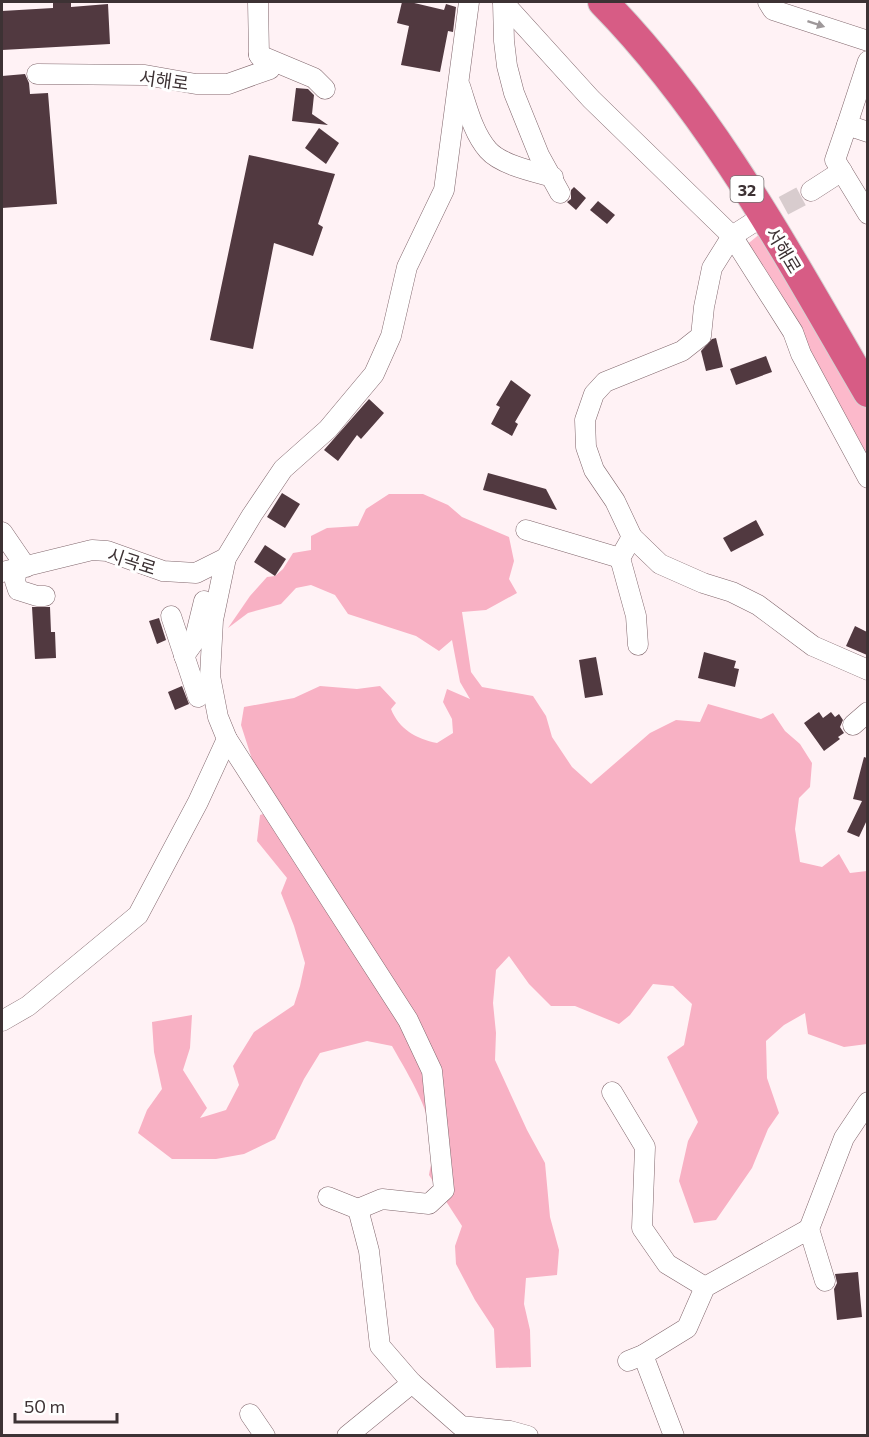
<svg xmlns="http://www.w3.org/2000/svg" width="869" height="1437" font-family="Commissioner,'Noto Sans KR',sans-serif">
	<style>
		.green { fill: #fcb9cb }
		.forest { fill: #f8b1c4 }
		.building { fill: #513940 }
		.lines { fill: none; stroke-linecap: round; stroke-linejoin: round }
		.minor-tunnel { stroke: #d8ccce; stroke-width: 20; stroke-dasharray: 20 10; stroke-linecap: butt }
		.minor-casing { stroke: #81676d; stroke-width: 21 }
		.highway-casing { stroke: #d4d2d2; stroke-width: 32 }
		.minor { stroke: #fff; stroke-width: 20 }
		.highway { stroke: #d75c85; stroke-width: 30 }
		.oneway { fill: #9e989a }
		.labels { text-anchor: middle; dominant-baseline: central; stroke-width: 6; stroke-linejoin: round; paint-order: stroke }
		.shield { fill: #fff; stroke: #777071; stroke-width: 1.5 }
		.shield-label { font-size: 16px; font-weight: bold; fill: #3d3234 }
		.street-label { font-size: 18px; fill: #3d3234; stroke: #fff }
	</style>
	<rect width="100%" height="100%" fill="#fff2f5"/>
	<polygon class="green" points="761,233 867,410 867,466 744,247"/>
	<path class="forest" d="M389,494h34l25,11 14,12 47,20 5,24 -5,18 8,14 -31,17 -24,2 9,60 11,15 51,9 13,20 6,21 20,30 19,17 59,-51 26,-13 24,2 8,-18 53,15 12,-6 12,18 15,13 12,19 -2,24 -11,11 -4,31 5,33 22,5 17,-13 11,19 17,-2v173l-23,3 -36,-13 -3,-21 -21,12 -18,16 1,37 12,35 -11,16 -16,39 -36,52 -22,3 -15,-42 9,-40 10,-19 -31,-65 17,-12 8,-41 -19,-18 -20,-2 -23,31 -11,9 -44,-18h-24l-22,-22 -20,-28 -13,14 -3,33 3,30 -1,27 32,70 18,33 5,54 9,33 -2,25 -31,3 -2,26 6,26 1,37 -35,1 -2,-39 -19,-29 -19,-36 -1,-18 7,-20 -33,-51c1,-8 4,-16 4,-24 0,-38 -23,-73 -41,-105l-25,-5 -47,12 -16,26 -29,60 -31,15 -28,5h-44l-34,-26 9,-23 15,-21 -8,-37 -2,-30 40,-7 -2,33 -7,22 24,38 -7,10 26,-8 13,-25 -6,-19 21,-34 40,-27 6,-19 5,-23 -11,-37 -13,-33 6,-15 -30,-37 3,-26 9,-3 -28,-87 3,-18 50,-9 26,-12 37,3 23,-3 16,17 -5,6c8,20 25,30 46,34l16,-10 -1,-14 -9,-17 4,-13 23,10 -10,-17 -8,-42 -13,11 -23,-15 -68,-22 -13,-19 -24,-10 -15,3 -15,16 -33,9 -20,15 22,-32 17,-19 8,-1 8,-7 10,-16 18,-3v-14l16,-8 31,-2 8,-17z"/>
	<g class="building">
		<polygon points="53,2 71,2 71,7 108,4 110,44 2,50 2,11 53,8"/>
		<polygon points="402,2 410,2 444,10 446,4 456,7 453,32 448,31 440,72 401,65 409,26 397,23"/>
		<polygon points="25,74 29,83 30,94 48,93 57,204 2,208 2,76"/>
		<polygon points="296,88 308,89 314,95 312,114 328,125 292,121"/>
		<polygon points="319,128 339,143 326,164 305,148"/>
		<polygon points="249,155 335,174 318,224 323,227 313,256 274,243 253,349 210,340"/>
		<polygon points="574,187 586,198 576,210 567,202 571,199 571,190"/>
		<polygon points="598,201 615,215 607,224 590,210"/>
		<polygon points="716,338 723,367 706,371 701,351 712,339"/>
		<polygon points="766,356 772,372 736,385 730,369"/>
		<polygon points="511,380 531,395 515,422 518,424 512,436 491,424 500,407 496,405"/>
		<polygon points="369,399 384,413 361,439 357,435 338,461 324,450"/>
		<polygon points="488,473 546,489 557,510 483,490"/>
		<polygon points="282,493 300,504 285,528 267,517"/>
		<polygon points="756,520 764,535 731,552 723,538"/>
		<polygon points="265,545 286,559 275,576 254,562"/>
		<polygon points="32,607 50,607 51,632 55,632 56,658 35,659"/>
		<polygon points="159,618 166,640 157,644 149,621"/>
		<polygon points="855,626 867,632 867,655 846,646"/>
		<polygon points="704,652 736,661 734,668 739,669 735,687 698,678"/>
		<polygon points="596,657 603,695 585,698 579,660"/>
		<polygon points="182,686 189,704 175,710 168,692"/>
		<polygon points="819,712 823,718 831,712 835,717 839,714 843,720 840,727 844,733 838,737 840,739 824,751 804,723"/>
		<polygon points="864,757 867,758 867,820 859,837 847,832 862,801 853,799"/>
		<polygon points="858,1272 862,1317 837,1320 834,1289 837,1283 835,1274"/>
	</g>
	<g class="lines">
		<polyline class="minor-tunnel" points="757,220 811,191"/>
		<g class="minor-casing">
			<g id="minor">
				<polyline points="503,2 591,99 732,236 793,332 801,354 868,478"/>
				<polyline points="503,2 504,41 507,66 514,93 539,155 560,193"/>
				<polyline points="768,2 773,10 868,41"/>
				<polyline points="259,55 314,78 325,89"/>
				<polyline points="37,74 145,75 196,84 228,84 270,69 259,55 258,2"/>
				<path d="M460,86c7,21 13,47 28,64 13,15 47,22 65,27"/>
				<polyline points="847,125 868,61"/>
				<polyline points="868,132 847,125 835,160 868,214"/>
				<polyline points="811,191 842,171"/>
				<polyline points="757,220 732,236 712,268 704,307 701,336 682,351 605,382 594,394 585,420 586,447 594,470 615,501 632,537 660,564 703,583 732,592 758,605 813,646 868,670"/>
				<polyline points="526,530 620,558 632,537"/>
				<polyline points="2,532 26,567"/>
				<polyline points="620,558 636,616 638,645"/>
				<polyline points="17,569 15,581 18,590 37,596 45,596"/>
				<polyline points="2,572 92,550 107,551 163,571 196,573 226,558"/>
				<polyline points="171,616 198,697"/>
				<polyline points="184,656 194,642 204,601"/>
				<polyline points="853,725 868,712"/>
				<polyline points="227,739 408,1020 432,1071 444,1190 429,1204 382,1199 358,1209 369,1251 380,1346 412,1383"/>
				<polyline points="2,1021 28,1006 138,915 198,802 227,739 218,717 210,676 213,620 226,558 252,515 283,469 328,429 374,374 391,336 407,267 444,190 469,2"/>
				<polyline points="612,1092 645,1147 642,1228 667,1264 705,1287"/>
				<polyline points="328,1197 358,1209"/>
				<polyline points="809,1229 844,1138 868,1102"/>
				<polyline points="643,1355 674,1436"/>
				<polyline points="628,1361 643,1355 687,1328 705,1287 809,1229 825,1281"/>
				<polyline points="250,1414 265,1436"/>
				<polyline points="347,1436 412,1383 461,1426 510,1431 528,1436"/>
			</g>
		</g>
		<g class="highway-casing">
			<path id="highway" d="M603,2c110,112 186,255 265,390"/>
		</g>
		<use href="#minor" class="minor"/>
		<use href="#highway" class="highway"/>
	</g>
	<defs><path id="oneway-solid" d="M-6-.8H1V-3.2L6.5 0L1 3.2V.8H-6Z" transform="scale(1.5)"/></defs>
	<use class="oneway" href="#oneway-solid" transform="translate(816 24) rotate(18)"/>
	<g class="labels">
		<rect class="shield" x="730.5" y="176" width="33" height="26" rx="4.5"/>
		<g class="shield-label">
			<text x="747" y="189">32</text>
		</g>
		<g class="street-label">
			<text transform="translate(164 80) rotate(8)">서해로</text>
			<text transform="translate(784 250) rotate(59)">서해로</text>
			<text transform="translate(132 561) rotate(18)">시곡로</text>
		</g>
	</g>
	<rect width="869" height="1437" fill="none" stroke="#3d3234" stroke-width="6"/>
	<path d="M15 1413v9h102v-9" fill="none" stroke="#3d3234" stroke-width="3"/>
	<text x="24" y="1413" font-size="18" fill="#3d3234" stroke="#ffffff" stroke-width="4.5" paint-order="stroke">50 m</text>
</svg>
